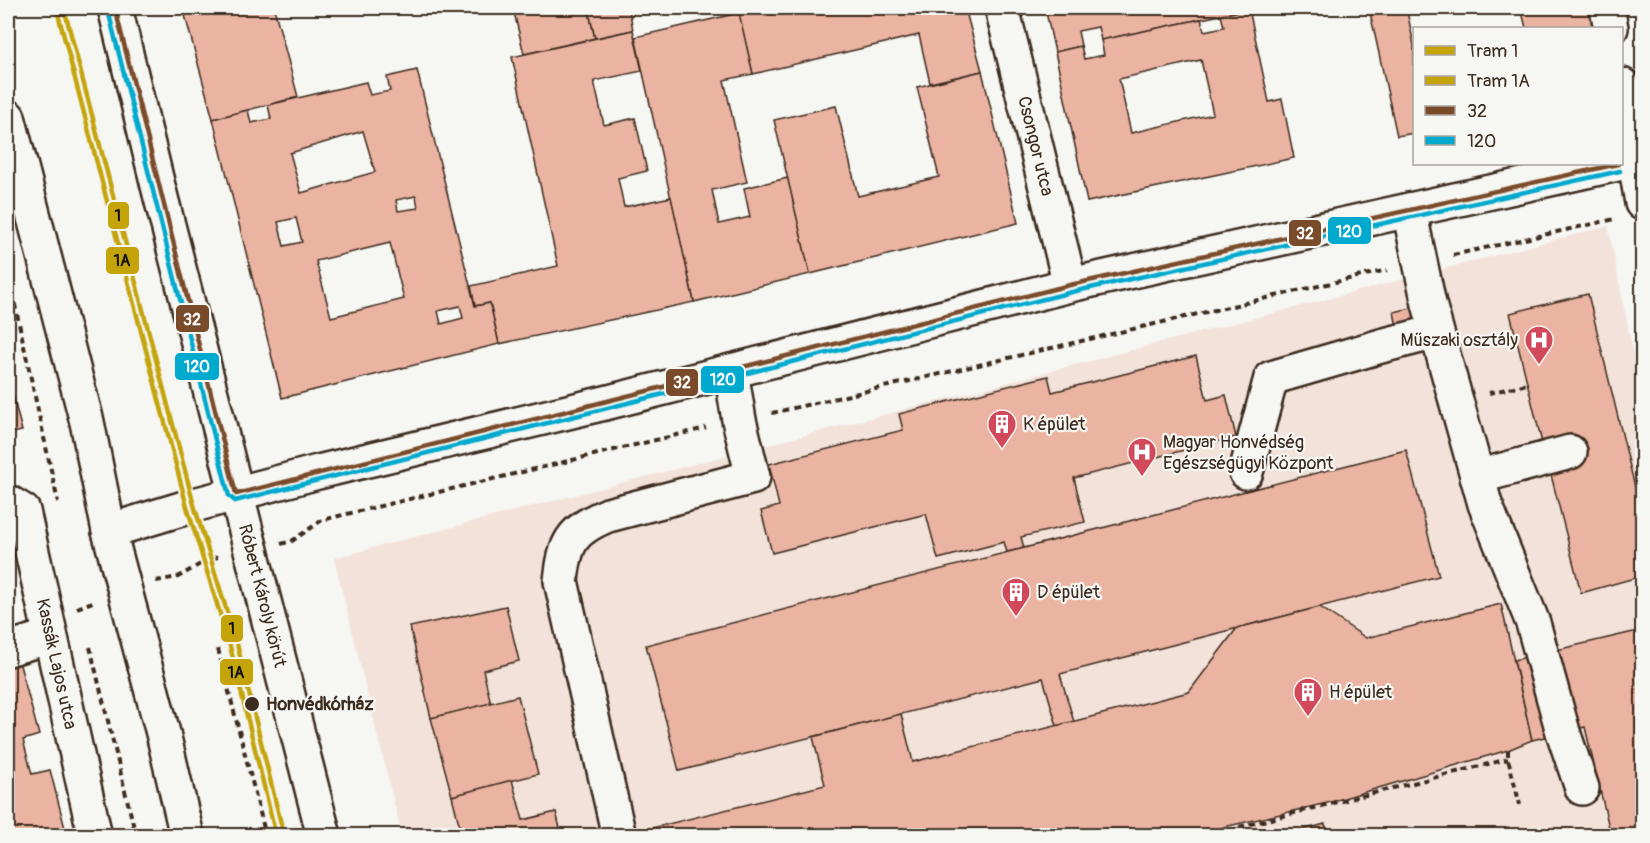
<svg xmlns="http://www.w3.org/2000/svg" width="1650" height="843" font-family="Pangolin,sans-serif">
	<style>
		.built { fill: #f3e2da }
		.building { fill: #ebb3a1; stroke: #3b2a1e; stroke-width: 1.5; fill-rule: evenodd }
		.lines { fill: none; stroke-linecap: round; stroke-linejoin: round }
		.minor-casing { stroke: #3b2a1e; stroke-width: 38 }
		.major-casing { stroke: #3b2a1e; stroke-width: 38 }
		.path { stroke: #3b2a1e; stroke-width: 4; stroke-dasharray: 6 4.5; stroke-linecap: butt }
		.minor { stroke: #f6f6f2; stroke-width: 33 }
		.major { stroke: #f6f6f2; stroke-width: 33 }
		.bus-1-casing { stroke: #f6f6f2; stroke-width: 9 }
		.bus-2-casing { stroke: #f6f6f2; stroke-width: 9 }
		.bus-1 { stroke: #7a4b2a; stroke-width: 4.5 }
		.bus-2 { stroke: #00a9ce; stroke-width: 4.5 }
		.tram-1-casing { stroke: #f6f6f2; stroke-width: 9 }
		.tram-2-casing { stroke: #f6f6f2; stroke-width: 9 }
		.tram-1 { stroke: #c4a409; stroke-width: 4.5 }
		.tram-2 { stroke: #c4a409; stroke-width: 4.5 }
		.stop-dot { fill: #3b2a1e; stroke: #f6f6f2; stroke-width: 2 }
		.labels { text-anchor: middle; dominant-baseline: central; stroke-width: 4.5; stroke-linejoin: round; paint-order: stroke }
		.street-label { font-size: 18px; fill: #3b2a1e; stroke: #f6f6f2 }
		.poi-label { font-size: 18px; fill: #3b2a1e; stroke: #f6f6f2; text-anchor: start }
		.stop-label { font-size: 18px; font-weight: bold; fill: #3b2a1e; stroke: #f6f6f2; text-anchor: start }
		.line-badge { stroke: #f6f6f2; stroke-width: 2 }
		.badge-label { font-size: 16px; text-anchor: middle; font-weight: bold; fill: #fff }
		.pale-badge-label { font-size: 16px; text-anchor: middle; font-weight: bold; fill: #111 }
	</style>
	<rect width="100%" height="100%" fill="#f6f6f2"/>
	<filter id="ink" filterUnits="userSpaceOnUse"><feTurbulence type="fractalNoise" baseFrequency=".0167" numOctaves="2"/><feDisplacementMap in="SourceGraphic" scale="12" xChannelSelector="R" yChannelSelector="G"/><feConvolveMatrix kernelMatrix="1 2 1 2 8 2 1 2 1" color-interpolation-filters="sRGB"/></filter>
	<g filter="url(#ink)">
		<polygon class="built" points="1608,226 1642,398 1642,835 402,835 334,558"/>
		<g class="building">
			<polygon points="183,8 274,8 298,97 213,119"/>
			<polygon points="513,8 588,8 595,38 524,54"/>
			<polygon points="588,8 629,8 633,30 595,38"/>
			<polygon points="737,8 965,8 982,71 930,83 919,35 753,74"/>
			<polygon points="1045,8 1103,8 1104,10 1116,8 1248,8 1249,9 1101,40 1098,27 1078,31 1081,46 1055,52"/>
			<polygon points="1369,8 1426,8 1407,11 1414,45 1414,133 1397,136"/>
			<polygon points="1521,8 1590,8 1595,28 1526,28"/>
			<path d="M1249,9l20,93 13,-3 12,59 -207,44 -32,-150 26,-6 3,13 20,-4 -3,-15 100,-21 3,12 20,-4 -3,-12zM1201,60l12,54 -82,19 -12,-54z"/>
			<polygon points="739,13 753,74 724,80 747,182 712,190 719,224 750,217 744,188 788,178 810,274 694,302 635,37"/>
			<polygon points="633,30 642,71 594,81 604,125 635,118 647,171 618,178 624,207 671,197 694,302 499,344 490,303 475,306 471,286 558,266 512,57"/>
			<path d="M417,70l58,236 15,-3 9,41 -217,54 -69,-279 35,-9 3,13 20,-4 -3,-14 98,-23 4,13 20,-4 -3,-14zM363,131l12,41 -74,21 -11,-40zM416,196l2,12 -20,3 -2,-11zM296,218l6,24 -18,4 -6,-24zM390,243l14,56 -73,18 -15,-56zM460,306l3,12 -22,6 -3,-13z"/>
			<polygon points="982,71 1018,223 810,274 774,120 836,106 858,196 939,177 917,87"/>
			<polygon points="1588,294 1642,516 1642,576 1581,593 1551,475 1575,469 1566,436 1542,443 1510,313"/>
			<polygon points="1420,306 1425,326 1398,332 1394,312"/>
			<polygon points="1196,356 1207,400 1226,395 1236,437 1074,478 1085,522 1021,537 1024,548 1007,552 1004,542 938,559 926,514 772,553 761,511 779,506 769,464 903,430 899,414 973,395 1048,376 1052,392"/>
			<polygon points="8,376 22,431 8,434"/>
			<polygon points="1406,450 1439,576 1060,674 1074,722 1057,726 1043,678 679,771 646,645"/>
			<polygon points="1501,604 1532,740 1508,750 1327,803 1186,836 654,836 652,828 825,785 813,737 901,714 913,762 1189,692 1237,628 1320,607 1366,638"/>
			<polygon points="506,606 519,661 483,670 491,704 431,718 410,627"/>
			<polygon points="1642,630 1642,836 1611,836 1585,727 1532,740 1514,660"/>
			<polygon points="17,654 39,735 23,740 32,774 50,770 67,836 8,836 8,656"/>
			<polygon points="518,696 538,774 452,796 431,718"/>
			<polygon points="512,780 523,820 556,812 562,836 462,836 452,796"/>
			<polygon points="1325,824 1329,836 1280,836"/>
		</g>
		<g class="lines">
			<g class="minor-casing">
				<g id="minor">
					<path id="s1" d="M1002,8l68,277"/>
					<polyline points="1607,8 1611,28"/>
					<polyline points="1622,85 1642,203"/>
					<polyline points="1409,210 1429,304 1485,504 1533,623 1563,732 1582,788"/>
					<polyline points="1246,472 1271,378 1381,346 1424,335 1438,338"/>
					<polyline points="1477,477 1570,452"/>
					<path id="s2" d="M8,502l15,9 72,325"/>
					<polyline points="109,531 194,505 318,472 605,403 1070,285 1618,164"/>
					<polyline points="8,649 50,636"/>
					<path d="M619,836l-58,-255c4,-38 10,-51 47,-66l145,-38 -14,-57 -8,-49"/>
				</g>
			</g>
			<g class="major-casing">
				<g id="major">
					<path id="s3" d="M115,8l43,178 166,650"/>
					<polyline points="8,117 87,422 109,531 163,733 187,836"/>
				</g>
			</g>
			<g class="path">
				<polyline points="1453,255 1615,219"/>
				<polyline points="8,273 58,502"/>
				<polyline points="1489,393 1527,384"/>
				<polyline points="772,413 1387,270"/>
				<polyline points="281,544 292,541 322,520 706,428"/>
				<polyline points="156,581 178,577 209,559 218,557"/>
				<polyline points="77,608 95,601"/>
				<polyline points="90,647 136,836"/>
				<polyline points="218,649 266,836"/>
				<polyline points="1508,750 1508,759 1520,805"/>
				<polyline points="1234,836 1239,827 1508,759"/>
			</g>
			<use href="#minor" class="minor"/>
			<use href="#major" class="major"/>
			<g class="bus-1-casing">
				<polyline id="bus-1" points="115,8 236,494 1070,285 1618,164"/>
			</g>
			<g class="bus-2-casing">
				<polyline id="bus-2" points="108,10 229,496 235,501 1072,292 1620,171"/>
			</g>
			<use href="#bus-1" class="bus-1"/>
			<use href="#bus-2" class="bus-2"/>
			<g class="tram-1-casing">
				<polyline id="tram-1" points="64,8 194,505 237,644 284,836"/>
			</g>
			<g class="tram-2-casing">
				<polyline id="tram-2" points="57,10 187,507 230,646 276,836"/>
			</g>
			<use href="#tram-1" class="tram-1"/>
			<use href="#tram-2" class="tram-2"/>
		</g>
	</g>
	<defs>
		<g id="hospital-pin" transform="scale(1.5)"><path d="M0 17L-7.5 6A9.5 9.5 0 1 1 7.5 6Z" fill="#d1495b" stroke="#f6f6f2"/><path d="M-5-5h3v3.5h4V-5h3V5h-3V1.5h-4V5h-3Z" fill="#fff"/></g>
		<g id="building-pin" transform="scale(1.5)"><path d="M0 17L-7.5 6A9.5 9.5 0 1 1 7.5 6Z" fill="#d1495b" stroke="#f6f6f2"/><path d="M-4-6H4V6H1V3H-1V6H-4ZM-2.5-4.3h1.7v1.8h-1.7ZM.8-4.3h1.7v1.8H.8ZM-2.5-1h1.7V.8h-1.7ZM.8-1h1.7V.8H.8Z" fill="#fff"/></g>
	</defs>
	<g fill-rule="evenodd">
		<use href="#hospital-pin" x="1539" y="340"/>
		<use href="#building-pin" x="1002" y="424"/>
		<use href="#hospital-pin" x="1142" y="452"/>
		<use href="#building-pin" x="1016" y="592"/>
		<use href="#building-pin" x="1308" y="692"/>
	</g>
	<circle class="stop-dot" cx="252" cy="704" r="8"/>
	<g class="labels">
		<g class="street-label">
			<text stroke="none"><textPath href="#s1" startOffset="142">Csongor utca</textPath></text>
			<text stroke="none"><textPath href="#s3" startOffset="606">Róbert Károly körút</textPath></text>
			<text stroke="none"><textPath href="#s2" startOffset="174">Kassák Lajos utca</textPath></text>
		</g>
		<g class="poi-label">
			<text x="1518" y="340" text-anchor="end">Műszaki osztály</text>
			<text x="1023" y="424">K épület</text>
			<text x="1163" y="442">Magyar Honvédség<tspan x="1163" dy="21">Egészségügyi Központ</tspan></text>
			<text x="1037" y="592">D épület</text>
			<text x="1329" y="692">H épület</text>
		</g>
		<g class="stop-label">
			<text x="266" y="704">Honvédkórház</text>
		</g>
	</g>
	<g class="line-badge">
		<rect x="107" y="201" width="23" height="29" rx="6" fill="#c4a409"/>
		<rect x="1327" y="216" width="45" height="29" rx="6" fill="#00a9ce"/>
		<rect x="1288" y="219" width="34" height="28" rx="6" fill="#7a4b2a"/>
		<rect x="105" y="246" width="35" height="29" rx="6" fill="#c4a409"/>
		<rect x="175" y="304" width="35" height="29" rx="6" fill="#7a4b2a"/>
		<rect x="174" y="352" width="46" height="29" rx="6" fill="#00a9ce"/>
		<rect x="700" y="365" width="45" height="29" rx="6" fill="#00a9ce"/>
		<rect x="665" y="368" width="34" height="29" rx="6" fill="#7a4b2a"/>
		<rect x="220" y="614" width="24" height="29" rx="6" fill="#c4a409"/>
		<rect x="219" y="658" width="35" height="28" rx="6" fill="#c4a409"/>
	</g>
	<g class="badge-label">
		<text x="1349" y="237">120</text>
		<text x="1305" y="239">32</text>
		<text x="192" y="325">32</text>
		<text x="197" y="372">120</text>
		<text x="723" y="385">120</text>
		<text x="682" y="388">32</text>
	</g>
	<g class="pale-badge-label">
		<text x="118" y="221">1</text>
		<text x="122" y="266">1A</text>
		<text x="232" y="634">1</text>
		<text x="236" y="678">1A</text>
	</g>
	<rect width="1650" height="843" fill="none" stroke="#f6f6f2" stroke-width="30"/>
	<rect x="15" y="15" width="1620" height="813" fill="none" stroke="#3b2a1e" stroke-width="2" filter="url(#ink)"/>
	<rect x="1413" y="27" width="210" height="138" fill="#f6f6f2" stroke="#aba49d" stroke-width="1.5"/>
	<rect x="1425" y="46" width="30" height="9" fill="#c4a409" stroke="#aba49d" stroke-width="1.5"/>
	<text x="1467" y="57" font-size="18" fill="#3b2a1e">Tram 1</text>
	<rect x="1425" y="76" width="30" height="9" fill="#c4a409" stroke="#aba49d" stroke-width="1.5"/>
	<text x="1467" y="87" font-size="18" fill="#3b2a1e">Tram 1A</text>
	<rect x="1425" y="106" width="30" height="9" fill="#7a4b2a" stroke="#aba49d" stroke-width="1.5"/>
	<text x="1467" y="117" font-size="18" fill="#3b2a1e">32</text>
	<rect x="1425" y="136" width="30" height="9" fill="#00a9ce" stroke="#aba49d" stroke-width="1.5"/>
	<text x="1467" y="147" font-size="18" fill="#3b2a1e">120</text>
</svg>
